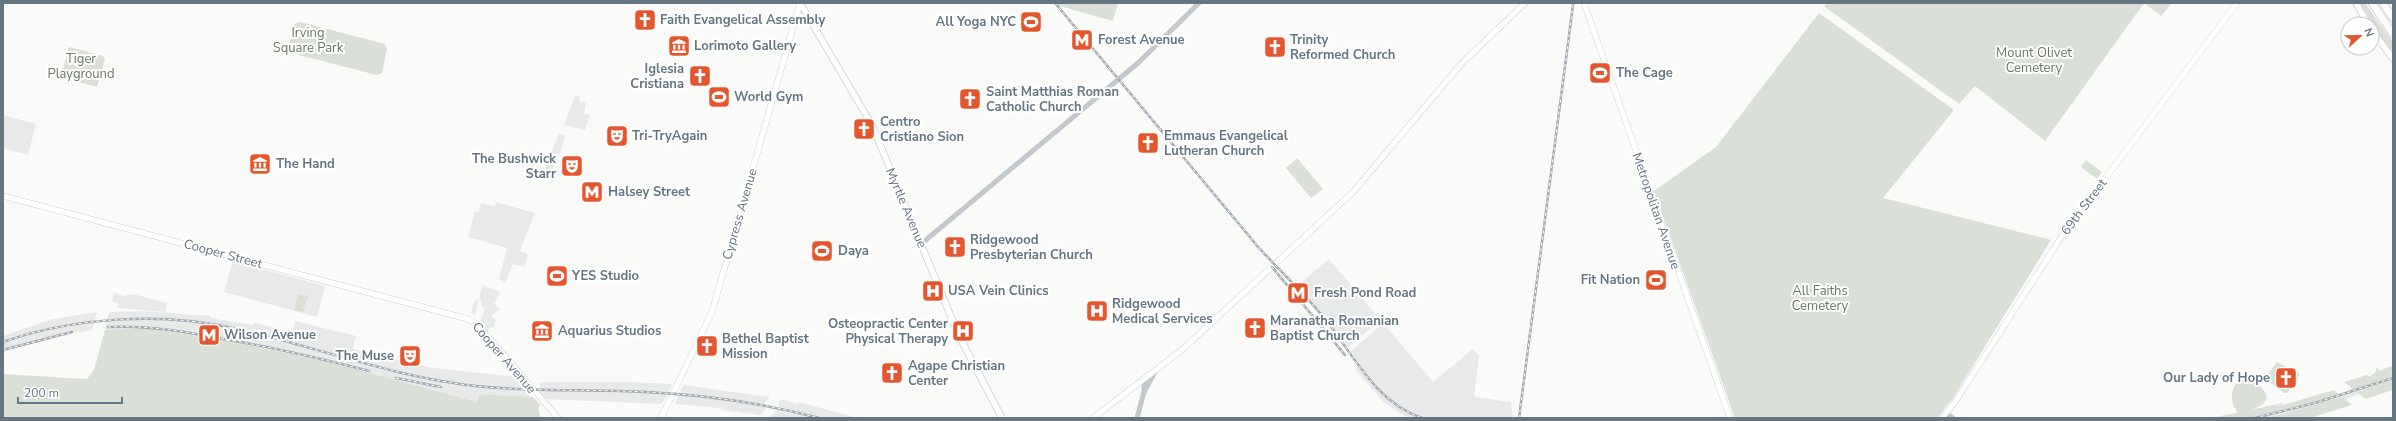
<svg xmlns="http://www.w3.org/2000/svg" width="2396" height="421" font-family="'Nunito Sans',sans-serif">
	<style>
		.built { fill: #e8e9e9 }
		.green { fill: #dadfd7 }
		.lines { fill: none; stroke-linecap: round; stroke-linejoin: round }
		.secondary-casing { stroke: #b3babf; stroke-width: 6 }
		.primary-casing { stroke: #b5babe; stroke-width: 7 }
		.motorway-casing { stroke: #b4b9bd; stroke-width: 8 }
		.tertiary { stroke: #c3c8cc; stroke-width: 5 }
		.secondary { stroke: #fff; stroke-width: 5.5 }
		.primary { stroke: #fff; stroke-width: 6 }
		.motorway { stroke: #fff; stroke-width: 7 }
		.rail-casing { stroke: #a2aab0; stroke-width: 2.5 }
		.rail { stroke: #fff; stroke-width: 1; stroke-dasharray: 3; stroke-linecap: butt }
		.labels { text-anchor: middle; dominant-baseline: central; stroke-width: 4; stroke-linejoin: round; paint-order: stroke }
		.poi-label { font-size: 13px; font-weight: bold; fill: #657683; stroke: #fff; text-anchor: start }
		.park-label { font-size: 13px; fill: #687a64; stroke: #fff }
		.street-label { font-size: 13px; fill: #657683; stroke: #fff }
	</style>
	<rect width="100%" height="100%" fill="#fafaf8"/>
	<g class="built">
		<polygon points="575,96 580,96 579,101 586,103 584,114 590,115 585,130 564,125"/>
		<polygon points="3,115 36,124 28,155 3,148"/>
		<polygon points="559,134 565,135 562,149 551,172 543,172"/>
		<polygon points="496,202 535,213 520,251 528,254 524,267 513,264 505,283 499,279 507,248 468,237 475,211 479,212 481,203 495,207"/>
		<polygon points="1329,259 1433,382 1473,349 1479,356 1474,397 1511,402 1513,418 1408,418 1383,402 1355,369 1360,365 1351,351 1380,326 1377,323 1348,347 1298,285"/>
		<polygon points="233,261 325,286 317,317 224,292"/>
		<polygon points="482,285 501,292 494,304 500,309 491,316 496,320 493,328 490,327 488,331 480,322 485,308 481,307 482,301 479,300 475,315 471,313 475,299 479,300"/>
		<polygon points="114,293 123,296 133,294 167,303 166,309 165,312 117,308 118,303 112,301"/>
		<polygon points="142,311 210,316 210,318 253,325 254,323 292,332 295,321 356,336 353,348 357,350 433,368 516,377 533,397 479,394 477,402 325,361 234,342 149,328 105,330 109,312"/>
		<polygon points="97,312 92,330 54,336 3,351 3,336 49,320"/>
		<polygon points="2393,365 2393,390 2366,399 2359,394 2346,399 2352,405 2309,418 2210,418 2282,403 2284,405 2327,392 2333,394 2334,391 2338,394 2347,391 2378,371"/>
		<polygon points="540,382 629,382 672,384 662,404 546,399 540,393"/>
		<polygon points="683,385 703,388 770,397 765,402 765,410 760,415 723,410 720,408 675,404"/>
		<polygon points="780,399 798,404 798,402 858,418 769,418 777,410"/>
	</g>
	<g class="green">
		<polygon points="1049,3 1118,3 1113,21"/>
		<polygon points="1827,3 2172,3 2161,16 2144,3 2045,141 1975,86 1959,104 1824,6"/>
		<polygon points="2360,3 2365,3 2393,42 2393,52 2381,37"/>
		<polygon points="1819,13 1954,110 1883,198 2051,240 1953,398 1937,418 1735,418 1654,191 1716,147"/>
		<polygon points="300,22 385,44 387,49 382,73 377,75 291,53 288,49 295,24"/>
		<polygon points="69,47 103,56 105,59 97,87 61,77"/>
		<polygon points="1297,158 1323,189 1311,198 1286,168"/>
		<polygon points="2086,160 2102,172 2097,179 2081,167"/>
		<polygon points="298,294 308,296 303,312 294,310"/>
		<polygon points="149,328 234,342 325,361 477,402 479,394 533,397 540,405 538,409 541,418 3,418 3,374 87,379 94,370 105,330"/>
		<polygon points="2277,362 2300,374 2287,393 2284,393 2265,378"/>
		<polygon points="2393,366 2393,376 2354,390 2344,382 2367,375 2370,377 2375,374 2377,367 2379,371"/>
		<path d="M2245,374c12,9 35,24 11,34 -4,2 -11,3 -14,4l34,-7 1,2 57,-17 6,5 -91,23h-34l23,-5c-11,-13 -6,-30 7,-39z"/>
		<polygon points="2393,380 2393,389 2366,399 2357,392"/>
		<polygon points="2343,397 2351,405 2310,418 2268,418"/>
	</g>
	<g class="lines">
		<g class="secondary-casing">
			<g id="secondary">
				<polyline points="1584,3 1730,418"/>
				<polyline points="3,196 468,319 478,325 558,418"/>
				<polyline points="661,418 712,312 800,3"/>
				<polyline points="1093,418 1183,349 1353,192 1462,63 1525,3"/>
				<polyline points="1942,418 1955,402 2062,236 2237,3"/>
			</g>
		</g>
		<g class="primary-casing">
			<g id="primary">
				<polyline points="800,3 872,125 959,336 1002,418"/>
				<polyline points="2356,3 2368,24"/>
				<polyline points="2372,30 2393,59"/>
			</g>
		</g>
		<g class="motorway-casing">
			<g id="motorway">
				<polyline points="2372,3 2393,34"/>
				<polyline points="2383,3 2393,18"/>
			</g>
		</g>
		<g class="tertiary">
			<polyline points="921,244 1138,63 1199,3"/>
			<polyline points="1144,392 1144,385 1148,376"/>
			<polyline points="1946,413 1953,418"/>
			<polyline points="1137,418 1144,392 1156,370"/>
		</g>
		<use href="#secondary" class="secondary"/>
		<use href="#primary" class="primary"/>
		<use href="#motorway" class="motorway"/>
		<g class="rail-casing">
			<g id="rail">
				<path d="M1055,3l204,245c22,24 46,46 66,71 29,36 50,83 97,99"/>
				<polyline points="1272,267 1345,355"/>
				<path d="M108,327c43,-2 79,5 121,13 47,8 93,19 140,31"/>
				<path d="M3,342c71,-25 157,-30 230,-14 82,18 159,49 243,58 56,6 114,3 170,6 59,3 117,11 173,26"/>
				<polyline points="3,350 72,332"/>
				<polyline points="396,378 441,387"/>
				<polyline points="1519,418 1573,5"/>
				<polyline points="2255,418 2315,403 2393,378"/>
			</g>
		</g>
		<use href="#rail" class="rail"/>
	</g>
	<defs>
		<g id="church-square" transform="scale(1.15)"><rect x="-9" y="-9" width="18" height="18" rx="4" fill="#e4572e" stroke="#fff"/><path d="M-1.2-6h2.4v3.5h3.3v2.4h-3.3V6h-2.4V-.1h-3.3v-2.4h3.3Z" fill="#fff"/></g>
		<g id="stadium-square" transform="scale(1.15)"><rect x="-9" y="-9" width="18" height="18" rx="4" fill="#e4572e" stroke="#fff"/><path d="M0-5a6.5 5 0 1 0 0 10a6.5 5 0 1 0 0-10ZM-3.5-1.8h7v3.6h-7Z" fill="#fff"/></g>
		<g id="metro-square" transform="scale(1.15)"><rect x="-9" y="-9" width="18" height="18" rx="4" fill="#e4572e" stroke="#fff"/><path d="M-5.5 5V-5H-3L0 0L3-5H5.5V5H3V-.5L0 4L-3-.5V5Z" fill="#fff"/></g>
		<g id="museum-square" transform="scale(1.15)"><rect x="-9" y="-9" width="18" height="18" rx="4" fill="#e4572e" stroke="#fff"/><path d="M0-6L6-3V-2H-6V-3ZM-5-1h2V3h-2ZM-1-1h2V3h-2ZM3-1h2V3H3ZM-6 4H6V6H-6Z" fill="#fff"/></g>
		<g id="theatre-square" transform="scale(1.15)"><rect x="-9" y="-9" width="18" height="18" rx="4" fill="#e4572e" stroke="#fff"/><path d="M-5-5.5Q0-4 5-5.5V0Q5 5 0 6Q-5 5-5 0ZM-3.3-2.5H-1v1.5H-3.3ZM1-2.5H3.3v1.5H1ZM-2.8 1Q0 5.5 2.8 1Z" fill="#fff"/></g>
		<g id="hospital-square" transform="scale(1.15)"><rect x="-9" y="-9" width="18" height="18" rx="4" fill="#e4572e" stroke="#fff"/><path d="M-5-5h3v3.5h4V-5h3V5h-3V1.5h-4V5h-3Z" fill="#fff"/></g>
	</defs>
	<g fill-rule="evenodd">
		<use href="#church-square" x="645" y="20"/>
		<use href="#stadium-square" x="1031" y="22"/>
		<use href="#metro-square" x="1082" y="40"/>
		<use href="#museum-square" x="679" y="46"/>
		<use href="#church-square" x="1275" y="47"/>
		<use href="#stadium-square" x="1600" y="73"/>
		<use href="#church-square" x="700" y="76"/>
		<use href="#stadium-square" x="719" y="97"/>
		<use href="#church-square" x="970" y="99"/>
		<use href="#church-square" x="864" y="129"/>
		<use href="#theatre-square" x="617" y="136"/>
		<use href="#church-square" x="1148" y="143"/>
		<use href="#museum-square" x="260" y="164"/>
		<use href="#theatre-square" x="572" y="166"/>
		<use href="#metro-square" x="592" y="192"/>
		<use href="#church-square" x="955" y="247"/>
		<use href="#stadium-square" x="822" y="251"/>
		<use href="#stadium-square" x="557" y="276"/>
		<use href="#stadium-square" x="1656" y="280"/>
		<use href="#hospital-square" x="933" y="291"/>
		<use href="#metro-square" x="1298" y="293"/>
		<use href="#hospital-square" x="1097" y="311"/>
		<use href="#church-square" x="1255" y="328"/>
		<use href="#museum-square" x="542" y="331"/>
		<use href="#hospital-square" x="963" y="331"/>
		<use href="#metro-square" x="209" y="335"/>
		<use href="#church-square" x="707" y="346"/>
		<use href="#theatre-square" x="410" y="356"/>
		<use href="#church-square" x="892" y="373"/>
		<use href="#church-square" x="2286" y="378"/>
	</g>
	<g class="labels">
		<g class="poi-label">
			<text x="660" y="20">Faith Evangelical Assembly</text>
			<text x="1016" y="22" text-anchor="end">All Yoga NYC</text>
			<text x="1098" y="40">Forest Avenue</text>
			<text x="1290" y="40">Trinity<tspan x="1290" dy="15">Reformed Church</tspan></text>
			<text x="694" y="46">Lorimoto Gallery</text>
			<text x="684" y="69" text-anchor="end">Iglesia<tspan x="684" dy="15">Cristiana</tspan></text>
			<text x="1616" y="73">The Cage</text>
			<text x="986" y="92">Saint Matthias Roman<tspan x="986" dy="15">Catholic Church</tspan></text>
			<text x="734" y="97">World Gym</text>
			<text x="880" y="122">Centro<tspan x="880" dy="15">Cristiano Sion</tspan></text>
			<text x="632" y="136">Tri-TryAgain</text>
			<text x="1164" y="136">Emmaus Evangelical<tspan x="1164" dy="15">Lutheran Church</tspan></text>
			<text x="556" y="159" text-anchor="end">The Bushwick<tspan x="556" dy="15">Starr</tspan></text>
			<text x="276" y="164">The Hand</text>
			<text x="608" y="192">Halsey Street</text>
			<text x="970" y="240">Ridgewood<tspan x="970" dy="15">Presbyterian Church</tspan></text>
			<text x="838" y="251">Daya</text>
			<text x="572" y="276">YES Studio</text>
			<text x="1640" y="280" text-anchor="end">Fit Nation</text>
			<text x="948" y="291">USA Vein Clinics</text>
			<text x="1314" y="293">Fresh Pond Road</text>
			<text x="1112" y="304">Ridgewood<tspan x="1112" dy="15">Medical Services</tspan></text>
			<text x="1270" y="321">Maranatha Romanian<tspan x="1270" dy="15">Baptist Church</tspan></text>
			<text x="948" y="324" text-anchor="end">Osteopractic Center<tspan x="948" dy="15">Physical Therapy</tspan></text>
			<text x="558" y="331">Aquarius Studios</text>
			<text x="224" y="335">Wilson Avenue</text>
			<text x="722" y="339">Bethel Baptist<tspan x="722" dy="15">Mission</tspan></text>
			<text x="394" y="356" text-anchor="end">The Muse</text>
			<text x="908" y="366">Agape Christian<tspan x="908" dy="15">Center</tspan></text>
			<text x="2270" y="378" text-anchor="end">Our Lady of Hope</text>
		</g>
		<g class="park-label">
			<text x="308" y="33">Irving<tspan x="308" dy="15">Square Park</tspan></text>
			<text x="2034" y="53">Mount Olivet<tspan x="2034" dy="15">Cemetery</tspan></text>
			<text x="81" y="59">Tiger<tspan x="81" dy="15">Playground</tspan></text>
			<text x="1820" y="291">All Faiths<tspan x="1820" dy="15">Cemetery</tspan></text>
		</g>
		<g class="street-label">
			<text transform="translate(2084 207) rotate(-53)">69th Street</text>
			<text transform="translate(906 208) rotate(67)">Myrtle Avenue</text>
			<text transform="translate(1656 211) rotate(71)">Metropolitan Avenue</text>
			<text transform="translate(740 214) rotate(-74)">Cypress Avenue</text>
			<text transform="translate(223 254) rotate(15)">Cooper Street</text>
			<text transform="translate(504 358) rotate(49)">Cooper Avenue</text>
		</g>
	</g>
	<rect width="2396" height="421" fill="none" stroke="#657683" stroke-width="8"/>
	<g transform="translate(2360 36) rotate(68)"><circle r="19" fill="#ffffff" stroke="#c1c8cd"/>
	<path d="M0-3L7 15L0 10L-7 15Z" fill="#e4572e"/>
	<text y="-6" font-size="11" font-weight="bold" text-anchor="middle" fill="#657683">N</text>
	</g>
	<path d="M18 397v6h104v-6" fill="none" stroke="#657683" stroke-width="2"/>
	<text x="24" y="397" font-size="12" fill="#657683" stroke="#ffffff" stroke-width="3" paint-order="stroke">200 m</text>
</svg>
